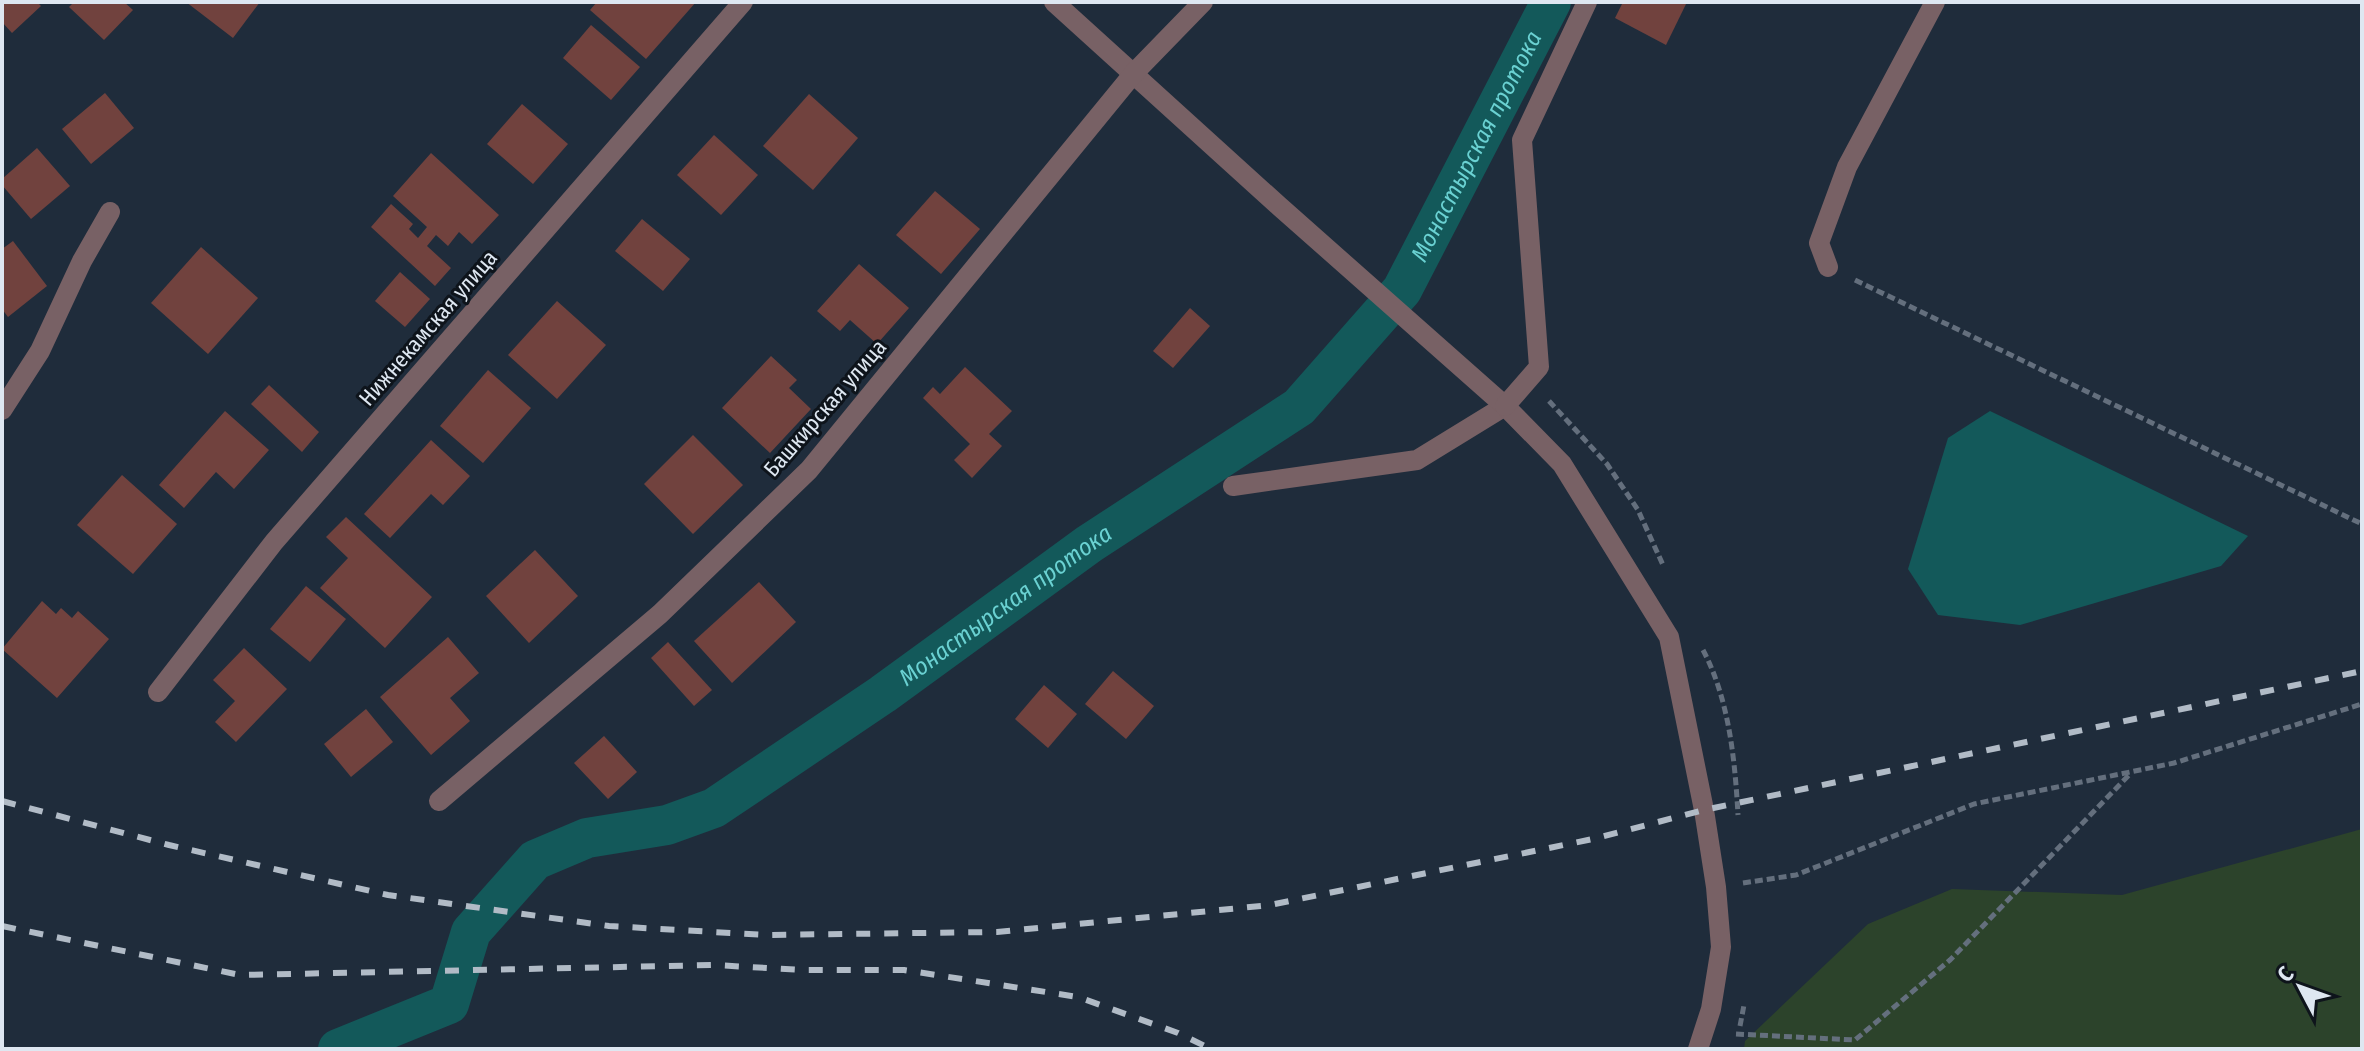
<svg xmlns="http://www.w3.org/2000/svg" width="2364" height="1051" font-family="'Fira Sans Condensed',sans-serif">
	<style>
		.green { fill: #2c432b }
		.water { fill: #13595a }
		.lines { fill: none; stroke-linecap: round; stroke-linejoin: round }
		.canal { stroke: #13595a; stroke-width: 40 }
		.building { fill: #71423e }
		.path { stroke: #646f7d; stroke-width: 5; stroke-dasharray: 8 4; stroke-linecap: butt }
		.service { stroke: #786165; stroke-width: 20 }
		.minor { stroke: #786165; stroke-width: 20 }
		.rail { stroke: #b1bbc6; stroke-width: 6; stroke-dasharray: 14 14; stroke-linecap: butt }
		.labels { text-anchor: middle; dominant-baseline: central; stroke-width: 6; stroke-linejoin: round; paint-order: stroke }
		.street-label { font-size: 22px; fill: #dee7f1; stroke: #0e141b }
		.water-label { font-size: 24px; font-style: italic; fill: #6ad1d2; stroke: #0e141b }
	</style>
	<rect width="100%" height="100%" fill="#1f2c3b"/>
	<polygon class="green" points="2362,829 2362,1049 1744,1049 1745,1041 1868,924 1952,889 2122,895"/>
	<polygon class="water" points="1990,411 2248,536 2221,566 2020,625 1938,615 1908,569 1948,438"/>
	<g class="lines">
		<path class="canal" id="s1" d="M338,1049l111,-45 22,-72 64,-72 52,-22 80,-13 47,-17 169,-114 206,-150 210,-137 103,-117 149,-288"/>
	</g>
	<g class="building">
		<polygon points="2,2 37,2 41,6 12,33 2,22"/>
		<polygon points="74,2 124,2 133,10 104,40 69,7"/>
		<polygon points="186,2 260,2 233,38"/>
		<polygon points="597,2 696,2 646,59 590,10"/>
		<polygon points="1623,2 1687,2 1666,45 1615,18"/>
		<polygon points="591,25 640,67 611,100 563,58"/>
		<polygon points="105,93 134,128 91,164 62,129"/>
		<polygon points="809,94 858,138 813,190 763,146"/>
		<polygon points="522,104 568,144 533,184 487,144"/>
		<polygon points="714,135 758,175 721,215 677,175"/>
		<polygon points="37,148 70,186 31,219 2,185 2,179"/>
		<polygon points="431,153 499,215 472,244 459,232 448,246 436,235 427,246 451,268 435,286 371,227 391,204 413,224 409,229 418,238 427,227 393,196"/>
		<polygon points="935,191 980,229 941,274 896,235"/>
		<polygon points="642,219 690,259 663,291 615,251"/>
		<polygon points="13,241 47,286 8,317 2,309 2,249"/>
		<polygon points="201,247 258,298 208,354 151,303"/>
		<polygon points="859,264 909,308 877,344 850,320 840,331 817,311"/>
		<polygon points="400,272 430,299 405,327 375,301"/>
		<polygon points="557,301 606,345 557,399 508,355"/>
		<polygon points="1190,308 1210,326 1173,368 1153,351"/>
		<polygon points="771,356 797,380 789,388 811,409 770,453 722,408"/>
		<polygon points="965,367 1012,411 989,434 1002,446 972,478 954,460 970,444 923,398 933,387 940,394"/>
		<polygon points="488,370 531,408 483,463 440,426"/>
		<polygon points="269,385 319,432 302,452 251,404"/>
		<polygon points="225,411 269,450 234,489 216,472 184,508 159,485"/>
		<polygon points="693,435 743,485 693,534 644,484"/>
		<polygon points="431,440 470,476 443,505 431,494 390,538 364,514"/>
		<polygon points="122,475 177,524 133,574 77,525"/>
		<polygon points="346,517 432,597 385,648 320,588 348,558 326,537"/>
		<polygon points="535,550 578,596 529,643 486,596"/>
		<polygon points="759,582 796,622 732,683 694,641"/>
		<polygon points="306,586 346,619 310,662 270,629"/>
		<polygon points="42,601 56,614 61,608 72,618 78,611 109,639 57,698 2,649"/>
		<polygon points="448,637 479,673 450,698 470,721 431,755 380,697"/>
		<polygon points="668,642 712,690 694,706 651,658"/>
		<polygon points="244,648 287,689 236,742 215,722 235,701 213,680"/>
		<polygon points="1113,671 1154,706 1126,739 1085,704"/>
		<polygon points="1044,685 1077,714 1048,748 1015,719"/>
		<polygon points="366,709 393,742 351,777 324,744"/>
		<polygon points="604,736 637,772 608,799 574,763"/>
	</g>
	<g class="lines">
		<g class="path">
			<polyline points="1855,280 2362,524"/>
			<polyline points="1549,401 1607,464 1638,510 1663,565"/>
			<path d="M1703,650c26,49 32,110 35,165"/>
			<polyline points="1743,883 1796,875 1974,804 2174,763 2362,704"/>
			<polyline points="1740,1026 1744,1005"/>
			<polyline points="1736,1034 1855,1040 1950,960 2131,773"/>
		</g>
		<g class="service">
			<polyline points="2,410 40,351 82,261 110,212"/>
			<polyline points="1233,486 1417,460 1505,406"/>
		</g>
		<g class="minor">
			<polyline points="1054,2 1279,206 1505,406 1562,464 1669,637 1704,810 1716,887 1721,947 1711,1009 1698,1049"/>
			<polyline points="1828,267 1819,243 1847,167 1935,2"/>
			<polyline points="1505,406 1539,367 1522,140 1587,2"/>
			<polyline points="158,692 274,542 743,2"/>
			<polyline points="439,801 660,614 809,470 1134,73 1203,2"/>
		</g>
		<g class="rail">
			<polyline points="2,801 169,845 388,895 609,926 766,935 997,932 1270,905 1593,839 1704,810 2362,671"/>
			<polyline points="2,926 240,975 714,965 804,970 904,970 1078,997 1178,1033 1211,1049"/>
		</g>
	</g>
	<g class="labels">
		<g class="street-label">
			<text transform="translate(428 328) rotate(-49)">Нижнекамская улица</text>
			<text transform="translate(825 408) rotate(-49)">Башкирская улица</text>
		</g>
		<g class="water-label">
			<text stroke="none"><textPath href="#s1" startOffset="1506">Монастырская протока</textPath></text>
			<text stroke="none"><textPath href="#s1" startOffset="834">Монастырская протока</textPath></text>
		</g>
	</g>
	<rect width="2364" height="1051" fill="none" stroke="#dee7f1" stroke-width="8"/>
	<g transform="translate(2300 987) rotate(311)" stroke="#0e141b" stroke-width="6" paint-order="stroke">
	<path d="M0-6L14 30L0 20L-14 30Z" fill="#dee7f1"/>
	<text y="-12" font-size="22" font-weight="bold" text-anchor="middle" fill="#dee7f1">С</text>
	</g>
</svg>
